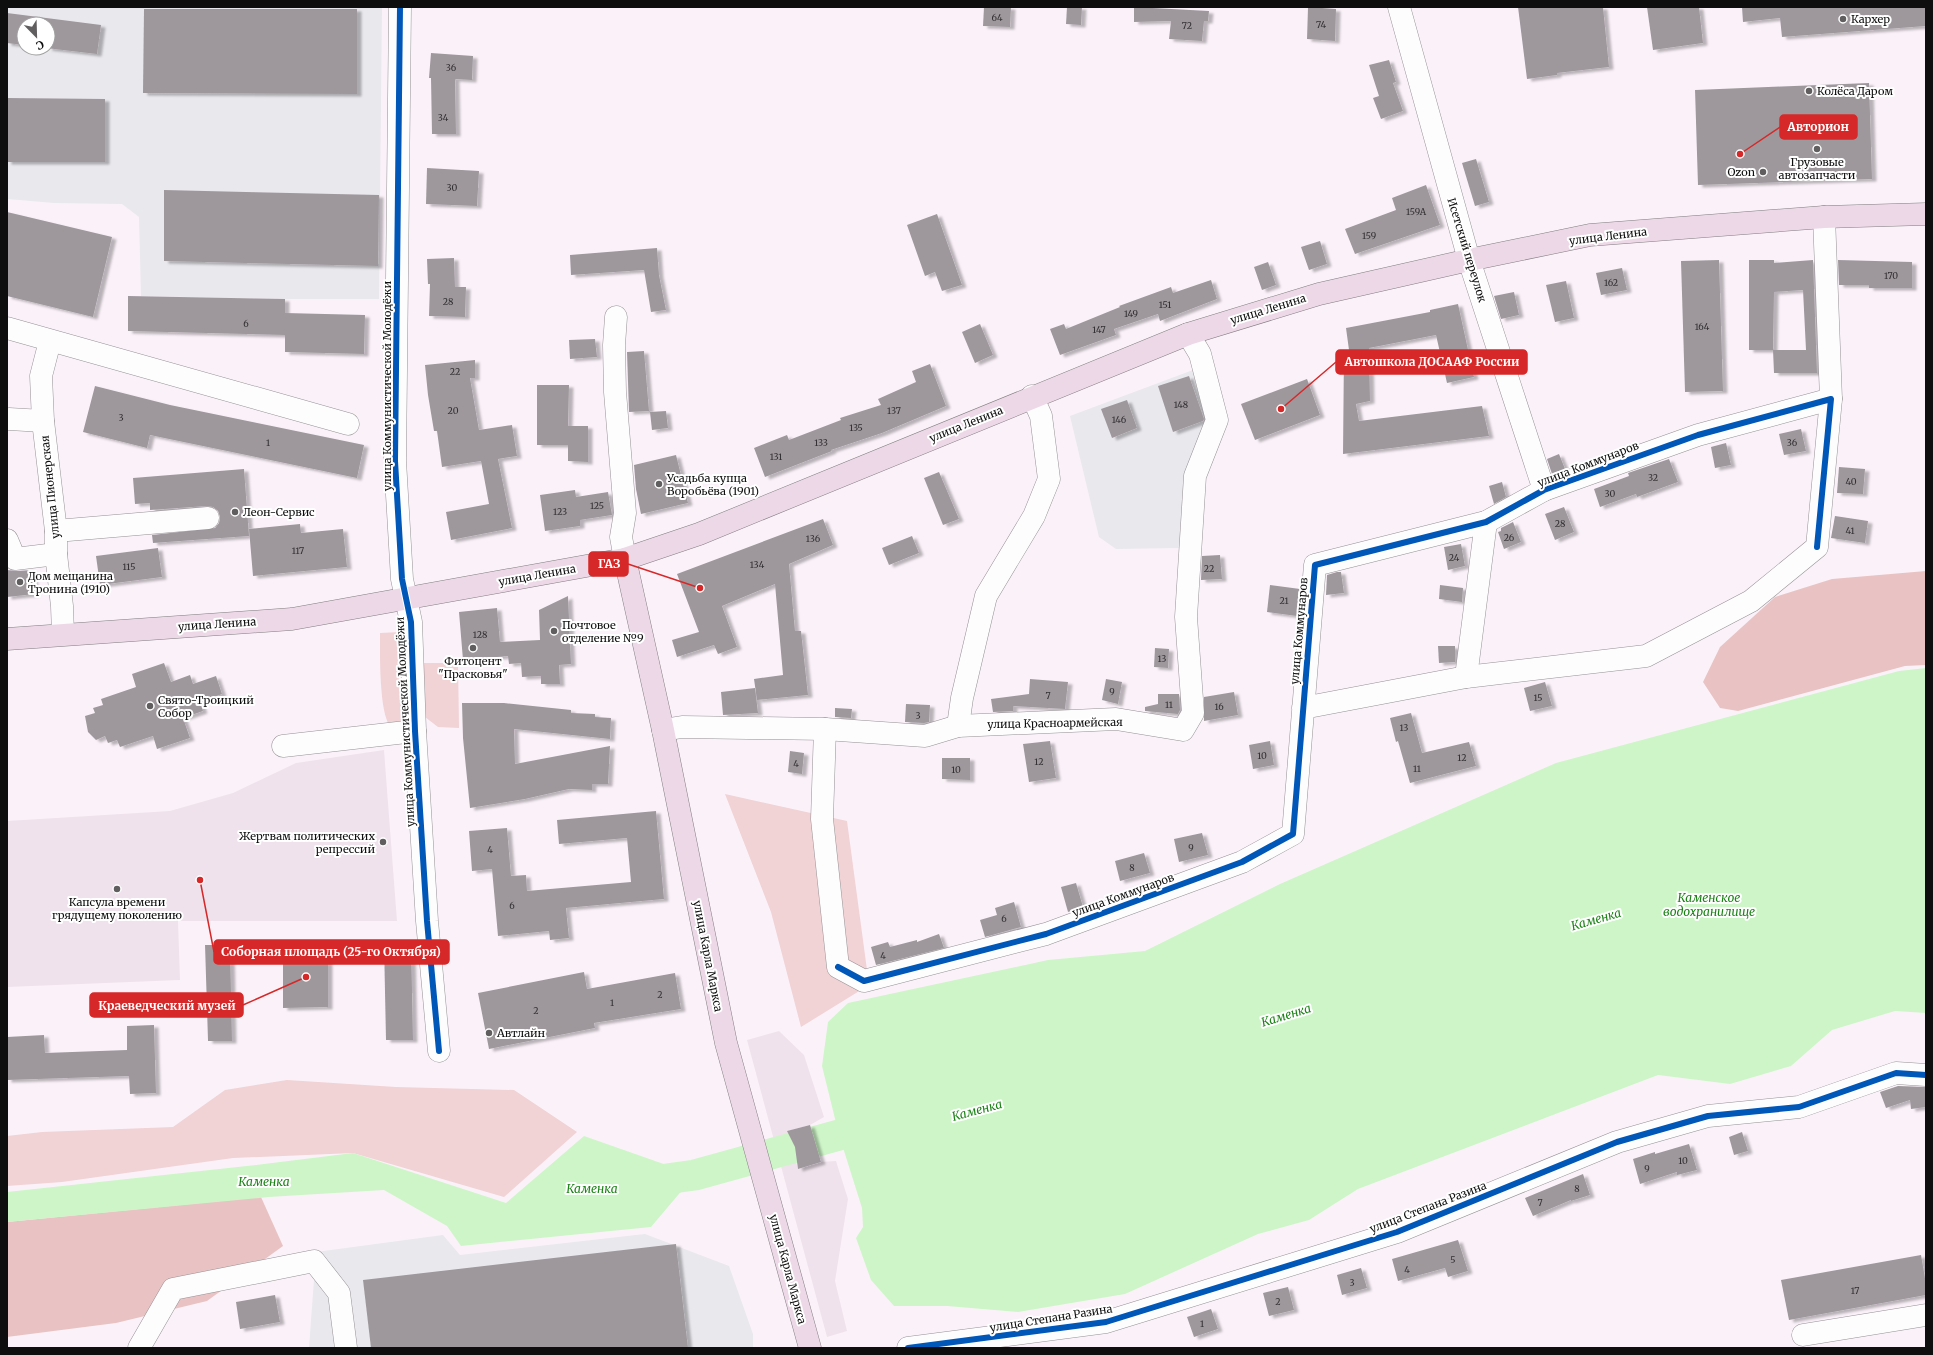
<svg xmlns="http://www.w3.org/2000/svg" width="1933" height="1355" font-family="Merriweather,serif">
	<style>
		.industrial { fill: #e9e8ed; fill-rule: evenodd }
		.green { fill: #f1d2d5 }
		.forest { fill: #e9c3c3 }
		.plaza { fill: #efe2ec }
		.water { fill: #cef5c8 }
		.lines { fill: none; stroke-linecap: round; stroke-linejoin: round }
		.river { stroke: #cef5c8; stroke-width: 31 }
		.building { fill: #9e989d; fill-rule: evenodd; filter: url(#shadow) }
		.minor-casing { stroke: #959194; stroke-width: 23 }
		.major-casing { stroke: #827e81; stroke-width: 23 }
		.minor { stroke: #fefdfe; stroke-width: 22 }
		.major { stroke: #edd8e7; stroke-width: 22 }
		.cycleway-casing { stroke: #fff; stroke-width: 8 }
		.cycleway { stroke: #0057b8; stroke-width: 6 }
		.poi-dot { fill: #615e60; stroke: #fff; stroke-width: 1.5 }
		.labels { text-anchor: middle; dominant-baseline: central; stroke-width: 4; stroke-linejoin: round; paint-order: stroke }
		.number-label { font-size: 9px; fill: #323032 }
		.poi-label { font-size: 11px; fill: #0e0e0e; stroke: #fff; text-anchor: start }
		.street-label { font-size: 11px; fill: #0e0e0e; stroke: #fff }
		.water-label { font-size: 12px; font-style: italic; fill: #1a8315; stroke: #fff }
		.leader { fill: none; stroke: #d62828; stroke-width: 1.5 }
		.callout-dot { fill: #d62828; stroke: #fff; stroke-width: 1.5 }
		.callout { fill: #d62828; stroke: #d62828; stroke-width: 1.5 }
		.callout-label { font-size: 12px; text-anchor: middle; font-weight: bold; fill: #fff }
	</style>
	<defs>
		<filter id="shadow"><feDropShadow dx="4.5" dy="2.5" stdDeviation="1" flood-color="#0004"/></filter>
	</defs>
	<rect width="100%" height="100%" fill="#fbf2f9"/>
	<g class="industrial">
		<path d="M7,7h375l-3,292h-94l-144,-3 -2,-79 -17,-13 -68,-1 -47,-4zM24,24h24v24h-24z"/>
		<polygon points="1193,370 1209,423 1182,548 1116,549 1099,537 1070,416"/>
		<polygon points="645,1234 729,1266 753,1334 753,1348 309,1348 316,1252 443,1235 460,1255"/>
	</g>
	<g class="green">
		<path d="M400,632l2,9 2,80 -14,5c-11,-14 -10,-72 -10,-93z"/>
		<polygon points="423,663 458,663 459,728 438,727 425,717"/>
		<polygon points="725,794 847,821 869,985 801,1027 771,912"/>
		<polygon points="287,1080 396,1087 514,1090 577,1132 504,1197 353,1153 233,1158 62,1182 7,1186 7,1136 42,1132 173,1127 225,1090"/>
	</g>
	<g class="forest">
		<polygon points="1926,571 1926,665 1905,666 1738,711 1720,708 1703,682 1720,647 1775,597 1832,579"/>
		<polygon points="261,1197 283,1246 207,1301 116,1323 7,1337 7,1222"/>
	</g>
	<g class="plaza">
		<polygon points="384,750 397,921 178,921 180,980 7,987 7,821 170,811 233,793 296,763"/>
		<polygon points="779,1031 804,1055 824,1117 810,1125 788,1131 798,1169 821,1162 836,1161 848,1199 835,1281 847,1331 827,1337 747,1040"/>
	</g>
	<g class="water">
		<polygon points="1926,668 1926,1013 1895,1011 1832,1030 1791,1066 1730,1084 1658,1075 1358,1189 1309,1220 1258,1234 1125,1294 1018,1312 947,1306 894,1306 871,1280 856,1238 863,1227 862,1208 839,1135 822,1066 828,1022 848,1003 1048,960 1145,951 1280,884 1556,763 1899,671"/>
		<polygon points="584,1136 695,1175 651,1227 461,1246 447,1226 384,1190 269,1197 7,1222 7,1192 256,1165 353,1153 506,1203"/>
	</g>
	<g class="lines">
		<polyline class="river" points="652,1181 695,1175 839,1135 881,1129"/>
	</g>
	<g class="building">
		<polygon points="984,7 1011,7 1010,27 983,26"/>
		<polygon points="1067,7 1082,7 1081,25 1066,24"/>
		<polygon points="1134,7 1209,11 1208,21 1204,21 1202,41 1169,39 1171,21 1134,22"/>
		<polygon points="1308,7 1336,9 1335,41 1307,39"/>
		<polygon points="1518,7 1603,7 1609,67 1557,73 1557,75 1527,79"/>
		<polygon points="1647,7 1699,7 1703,43 1653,50"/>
		<polygon points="1742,7 1926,7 1926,26 1782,37 1780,18 1743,22"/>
		<polygon points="144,9 357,9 357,94 143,93"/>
		<polygon points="7,13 101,25 97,54 46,48 48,48 48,24 24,24 24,45 7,43"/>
		<polygon points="431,53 473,56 472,80 455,79 456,134 432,134 431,78 429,78"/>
		<polygon points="1389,60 1396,82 1393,83 1403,111 1381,119 1373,98 1379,96 1369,65"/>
		<polygon points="1869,83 1872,179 1698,185 1695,90"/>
		<polygon points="7,98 105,99 105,162 7,162"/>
		<polygon points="1476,159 1489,202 1475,206 1462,163"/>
		<polygon points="427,168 479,171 477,206 426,204"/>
		<polygon points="1426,185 1440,225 1355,254 1345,229 1396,210 1392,198"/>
		<polygon points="164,190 379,195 378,266 164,261"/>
		<polygon points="7,212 112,237 93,317 7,296"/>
		<polygon points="937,214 962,285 942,291 935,272 925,276 907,225"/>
		<polygon points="1320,241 1327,264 1309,270 1301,247"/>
		<polygon points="657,248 659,275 666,310 651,312 644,270 571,275 570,255"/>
		<polygon points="454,258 455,287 466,287 465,317 429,316 430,284 428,284 427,259"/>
		<polygon points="1719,260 1723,391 1685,392 1681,261"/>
		<path d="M1749,260h25v3l39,-3 4,113h-43l-1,-23h-24zM1803,290l3,60h-33l1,-58z"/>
		<polygon points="1838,260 1912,262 1912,288 1869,288 1869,285 1839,285"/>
		<polygon points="1268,262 1276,285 1262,290 1254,267"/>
		<polygon points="1622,268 1627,290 1601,295 1596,273"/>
		<polygon points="1211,280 1217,299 1160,321 1158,314 1114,329 1116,335 1060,355 1050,329 1064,324 1066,329 1120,307 1119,306 1171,287 1173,293"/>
		<polygon points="1566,281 1574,318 1555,322 1546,285"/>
		<polygon points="1514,292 1519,315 1501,319 1494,296"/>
		<polygon points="128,296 285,299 285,313 365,315 364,354 285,352 285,335 128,331"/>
		<polygon points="1458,304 1474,377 1447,383 1436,335 1369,348 1370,401 1356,404 1359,421 1482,406 1489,436 1343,454 1344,350 1349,350 1346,328 1430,312 1430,310"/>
		<polygon points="980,324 993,355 975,363 962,332"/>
		<polygon points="595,339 597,357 570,359 569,340"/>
		<polygon points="644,351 649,411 629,412 627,352"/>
		<polygon points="475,360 475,378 470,378 479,430 512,425 517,456 498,459 512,528 451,540 446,512 489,504 481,461 442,467 437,431 434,431 428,395 425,365"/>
		<polygon points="930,364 946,406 882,433 831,450 832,451 765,477 754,448 787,435 789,440 841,420 840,418 881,405 878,399 916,382 912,371"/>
		<polygon points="1189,376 1204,419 1203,421 1173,432 1158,386"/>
		<polygon points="1307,379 1320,415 1255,440 1241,404"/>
		<polygon points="537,385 569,385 568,426 588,426 588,462 568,461 568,445 537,445"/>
		<polygon points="95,386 170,405 364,445 357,478 150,435 147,448 83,432"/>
		<polygon points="1127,400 1137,428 1112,438 1101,409"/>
		<polygon points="666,411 668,428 652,430 650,412"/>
		<polygon points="1801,429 1806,451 1784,455 1779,434"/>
		<polygon points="1726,443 1731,465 1715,468 1711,447"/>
		<polygon points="1559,454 1565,469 1552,474 1547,459"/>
		<polygon points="676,455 688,503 641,514 636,489 634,465"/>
		<polygon points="1669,459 1678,482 1637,497 1636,494 1600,507 1594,489 1629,476 1628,473"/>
		<polygon points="1839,467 1865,469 1863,494 1837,493"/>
		<polygon points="244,469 249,536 153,543 152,535 215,528 219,523 220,517 218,511 213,507 207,506 150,510 150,503 135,504 133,478"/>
		<polygon points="939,472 959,519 943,525 924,478"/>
		<polygon points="1502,482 1506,497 1494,504 1489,486"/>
		<polygon points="575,490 576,497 608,492 612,515 580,520 580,526 545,531 540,495"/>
		<polygon points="1564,507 1574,532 1555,540 1545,514"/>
		<polygon points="1835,516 1868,521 1865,543 1831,538"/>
		<polygon points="823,519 833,545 789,564 795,631 801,631 808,695 757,700 754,679 783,675 775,584 722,606 737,647 718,654 714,645 677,657 672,640 699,632 677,574"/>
		<polygon points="1513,522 1521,542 1504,549 1498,532 1501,531 1501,528"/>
		<polygon points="300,524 301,533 343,529 347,567 253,576 249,529"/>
		<polygon points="912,536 919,553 889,565 882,548"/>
		<polygon points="1461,544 1465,566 1448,570 1444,547"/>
		<polygon points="158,548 162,577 100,585 96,556"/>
		<polygon points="1220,555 1222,579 1201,580 1202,556"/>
		<polygon points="7,570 17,571 32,570 35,594 7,597"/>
		<polygon points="1337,572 1341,572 1344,593 1326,595 1327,575"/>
		<polygon points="1270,585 1300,589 1297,616 1267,612"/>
		<polygon points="1440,585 1463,588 1462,602 1439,599"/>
		<polygon points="568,596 571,664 559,665 560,684 541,684 541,676 522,677 521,663 509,664 508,656 463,660 459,612 497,608 500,642 540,640 539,610"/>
		<polygon points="1438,646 1455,646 1455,662 1439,663"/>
		<polygon points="1155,648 1169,649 1168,668 1154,667"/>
		<polygon points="164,663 171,682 190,675 193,684 216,676 222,694 200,702 203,711 183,718 190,738 157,749 153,736 120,747 117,740 108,743 105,736 96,740 88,732 85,716 95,713 93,708 103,705 101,699 136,687 132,674"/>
		<polygon points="1030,679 1068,682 1065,709 1013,706 1013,711 993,712 991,699 1029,694"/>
		<polygon points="1106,679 1122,682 1118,704 1102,700"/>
		<polygon points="1545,682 1552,706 1530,711 1524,688"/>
		<polygon points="755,688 758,713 723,715 721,692"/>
		<polygon points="1234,692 1238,715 1204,721 1204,697"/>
		<polygon points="1158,694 1179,694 1180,710 1178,714 1145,711 1145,707 1158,704"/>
		<polygon points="462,703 504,703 571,710 571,713 595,714 595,717 611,718 610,739 514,729 515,764 610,746 608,784 592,784 592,790 569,789 525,799 470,808 463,738"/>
		<polygon points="906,704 930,705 929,722 924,723 905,722"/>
		<polygon points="835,708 852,709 851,718 835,717"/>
		<polygon points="1411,713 1422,753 1469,742 1476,766 1410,783 1398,741 1396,742 1390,718"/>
		<polygon points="1050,741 1056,778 1029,782 1023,744"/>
		<polygon points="1270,741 1274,765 1253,769 1249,745"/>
		<polygon points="790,751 804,753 802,774 788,772"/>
		<polygon points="942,758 970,758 970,780 942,779"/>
		<polygon points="656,811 664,899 566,908 569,938 550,940 549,931 498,936 492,869 472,871 469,831 507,828 511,876 526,875 527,891 631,882 627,838 559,844 557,820"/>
		<polygon points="1202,833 1208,855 1179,862 1174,839"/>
		<polygon points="1144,853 1150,873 1120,881 1115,861"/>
		<polygon points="1076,883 1083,907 1068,912 1061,887"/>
		<polygon points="1014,902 1021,927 985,937 980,920 997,915 995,908"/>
		<polygon points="939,934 944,948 876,965 871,947 888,942 890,947 917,940 917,942"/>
		<polygon points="411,942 413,1040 386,1040 384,943"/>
		<polygon points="205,945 230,945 232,1041 208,1041"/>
		<polygon points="283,946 328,946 328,1007 283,1008"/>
		<polygon points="584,972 587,989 675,973 681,1009 594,1023 595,1028 489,1049 478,993"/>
		<polygon points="154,1025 156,1093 130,1094 129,1076 7,1080 7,1037 44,1035 45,1053 127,1050 127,1026"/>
		<polygon points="1898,1086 1926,1087 1926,1107 1911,1109 1910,1100 1886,1108 1880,1092"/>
		<polygon points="810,1125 821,1162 798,1169 795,1147 787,1131"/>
		<polygon points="1742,1132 1748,1151 1734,1155 1729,1137"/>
		<polygon points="1689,1144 1697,1170 1677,1175 1677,1172 1640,1184 1633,1159 1655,1152 1655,1154"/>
		<polygon points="1583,1174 1590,1195 1571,1201 1571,1200 1533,1216 1525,1198"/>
		<polygon points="1458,1240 1468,1271 1448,1277 1445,1268 1398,1281 1392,1259"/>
		<polygon points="676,1244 688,1348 371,1348 363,1280"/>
		<polygon points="1921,1255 1926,1284 1926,1295 1789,1320 1781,1280"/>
		<polygon points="1361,1268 1367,1288 1342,1295 1337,1275"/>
		<polygon points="1288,1287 1294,1310 1269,1316 1263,1293"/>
		<polygon points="275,1295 280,1322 240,1329 236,1302"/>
		<polygon points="1211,1309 1218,1329 1194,1337 1187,1317"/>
	</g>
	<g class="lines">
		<g class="minor-casing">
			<g id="minor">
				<polyline points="400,7 395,461 402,579 411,622 415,731 427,921 439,1051"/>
				<polyline points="1399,7 1469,260 1544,490"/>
				<polyline points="1824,217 1831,399"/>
				<polyline points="616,317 614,345 615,392 625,513 621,537 625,559"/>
				<polyline points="7,328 348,424"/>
				<polyline points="50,341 41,376 43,421 56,531 56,554 62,606 63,634"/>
				<polyline points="9,419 43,421"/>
				<polyline points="56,531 208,518"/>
				<polyline points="7,540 15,559 56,554"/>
				<polyline points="1466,677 1486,522"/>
				<polyline points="958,726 962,698 986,596 1034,516 1049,479 1041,416 1032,396"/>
				<polyline points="825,729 822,819 838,967 864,981 1046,934 1242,862 1293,834 1315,565 1486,522 1544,490 1698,435 1831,399 1817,547 1751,601 1646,656 1466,677 1303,708"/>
				<polyline points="663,730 682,727 825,729 925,736 958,726 1116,719 1183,730 1193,713 1186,617 1195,476 1217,420 1200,354 1188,334"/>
				<polyline points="283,746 415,731"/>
				<polyline points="1803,1335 1926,1315"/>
				<polyline points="139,1348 173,1289 314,1261 339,1293 346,1348"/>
				<polyline points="908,1348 1106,1322 1397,1232 1617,1142 1708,1116 1799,1107 1896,1073 1926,1075"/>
			</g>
		</g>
		<g class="major-casing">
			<g id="major">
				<polyline points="625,559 663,730 726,1043 810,1348"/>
				<polyline points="7,639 292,619 625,559 699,534 1188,334 1319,294 1469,260 1590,235 1824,217 1926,214"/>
			</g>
		</g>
		<use href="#minor" class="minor"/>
		<use href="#major" class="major"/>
		<g class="cycleway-casing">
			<g id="cycleway">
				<polyline points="400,7 395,461 402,579 411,622 415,731 427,921 439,1051"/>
				<polyline points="838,967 864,981 1046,934 1242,862 1293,834 1315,565 1486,522 1544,490 1698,435 1831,399 1817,547"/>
				<polyline points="908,1348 1106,1322 1397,1232 1617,1142 1708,1116 1799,1107 1896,1073 1926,1075"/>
			</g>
		</g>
		<use href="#cycleway" class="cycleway"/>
	</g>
	<g class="poi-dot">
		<circle cx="1843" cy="19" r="4"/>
		<circle cx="1809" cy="91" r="4"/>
		<circle cx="1817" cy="149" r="4"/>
		<circle cx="1763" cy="172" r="4"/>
		<circle cx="659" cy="484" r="4"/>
		<circle cx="235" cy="512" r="4"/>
		<circle cx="20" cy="582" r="4"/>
		<circle cx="554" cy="631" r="4"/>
		<circle cx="473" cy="648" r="4"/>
		<circle cx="150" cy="706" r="4"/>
		<circle cx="383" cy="842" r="4"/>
		<circle cx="117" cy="889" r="4"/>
		<circle cx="489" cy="1033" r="4"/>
	</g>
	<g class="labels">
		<g class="number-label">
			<text x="997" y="17">64</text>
			<text x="1321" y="24">74</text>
			<text x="1187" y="25">72</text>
			<text x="451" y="67">36</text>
			<text x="443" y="117">34</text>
			<text x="452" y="187">30</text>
			<text x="1416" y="211">159А</text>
			<text x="1369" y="235">159</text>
			<text x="1891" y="275">170</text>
			<text x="1611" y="282">162</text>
			<text x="448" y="301">28</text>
			<text x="1165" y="304">151</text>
			<text x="1131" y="313">149</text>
			<text x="246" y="323">6</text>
			<text x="1702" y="326">164</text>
			<text x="1099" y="329">147</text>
			<text x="455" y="371">22</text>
			<text x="1181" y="404">148</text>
			<text x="453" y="410">20</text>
			<text x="894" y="410">137</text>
			<text x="121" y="417">3</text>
			<text x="1119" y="419">146</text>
			<text x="856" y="427">135</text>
			<text x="268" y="442">1</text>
			<text x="821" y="442">133</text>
			<text x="1792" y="442">36</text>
			<text x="776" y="456">131</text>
			<text x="1653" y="477">32</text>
			<text x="1851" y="481">40</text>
			<text x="1610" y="493">30</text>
			<text x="597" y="505">125</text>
			<text x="560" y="511">123</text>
			<text x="1560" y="523">28</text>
			<text x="1850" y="530">41</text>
			<text x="1509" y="537">26</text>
			<text x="813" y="538">136</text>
			<text x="298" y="550">117</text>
			<text x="1454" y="557">24</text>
			<text x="757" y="564">134</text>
			<text x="129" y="566">115</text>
			<text x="1209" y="568">22</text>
			<text x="1284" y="600">21</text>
			<text x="480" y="634">128</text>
			<text x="1162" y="658">13</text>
			<text x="1112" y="691">9</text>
			<text x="1048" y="695">7</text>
			<text x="1538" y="697">15</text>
			<text x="1169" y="704">11</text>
			<text x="1219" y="706">16</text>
			<text x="918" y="715">3</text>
			<text x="1404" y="727">13</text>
			<text x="1262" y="755">10</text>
			<text x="1462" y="757">12</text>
			<text x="1039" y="761">12</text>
			<text x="796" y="763">4</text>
			<text x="1417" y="768">11</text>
			<text x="956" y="769">10</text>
			<text x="1191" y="847">9</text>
			<text x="490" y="849">4</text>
			<text x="1132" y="867">8</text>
			<text x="512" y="905">6</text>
			<text x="1004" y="918">6</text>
			<text x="883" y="955">4</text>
			<text x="660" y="994">2</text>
			<text x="612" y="1002">1</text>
			<text x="536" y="1010">2</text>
			<text x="1683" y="1160">10</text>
			<text x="1647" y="1168">9</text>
			<text x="1577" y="1188">8</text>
			<text x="1540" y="1202">7</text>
			<text x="1453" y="1259">5</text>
			<text x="1407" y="1269">4</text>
			<text x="1352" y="1282">3</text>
			<text x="1855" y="1290">17</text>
			<text x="1278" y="1301">2</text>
			<text x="1202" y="1323">1</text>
		</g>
		<g class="poi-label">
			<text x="1851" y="19">Кархер</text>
			<text x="1817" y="91">Колёса Даром</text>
			<text x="1817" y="162" text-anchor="middle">Грузовые<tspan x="1817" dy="13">автозапчасти</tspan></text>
			<text x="1755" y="172" text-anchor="end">Ozon</text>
			<text x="667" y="478">Усадьба купца<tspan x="667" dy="13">Воробьёва (1901)</tspan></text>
			<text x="243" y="512">Леон-Сервис</text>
			<text x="28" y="576">Дом мещанина<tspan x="28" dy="13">Тронина (1910)</tspan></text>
			<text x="562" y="625">Почтовое<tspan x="562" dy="13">отделение №9</tspan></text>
			<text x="473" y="661" text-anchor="middle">Фитоцент<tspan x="473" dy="13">"Прасковья"</tspan></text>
			<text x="158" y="700">Свято-Троицкий<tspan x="158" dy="13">Собор</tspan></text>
			<text x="375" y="836" text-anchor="end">Жертвам политических<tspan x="375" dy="13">репрессий</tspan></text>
			<text x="117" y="902" text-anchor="middle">Капсула времени<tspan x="117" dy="13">грядущему поколению</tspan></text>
			<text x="497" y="1033">Автлайн</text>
		</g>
		<g class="street-label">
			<text transform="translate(1608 236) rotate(-7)">улица Ленина</text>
			<text transform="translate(1467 250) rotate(73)">Исетский переулок</text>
			<text transform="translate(1268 309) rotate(-17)">улица Ленина</text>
			<text transform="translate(387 386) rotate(-90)">улица Коммунистической Молодёжи</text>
			<text transform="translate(966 424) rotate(-22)">улица Ленина</text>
			<text transform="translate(1588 464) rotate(-21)">улица Коммунаров</text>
			<text transform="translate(50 487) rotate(-96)">улица Пионерская</text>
			<text transform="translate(537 575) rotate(-10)">улица Ленина</text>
			<text transform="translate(217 624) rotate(-4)">улица Ленина</text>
			<text transform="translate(1299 631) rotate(-85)">улица Коммунаров</text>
			<text transform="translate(405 722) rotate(-93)">улица Коммунистической Молодёжи</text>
			<text transform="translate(1055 723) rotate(-1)">улица Красноармейская</text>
			<text transform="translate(1123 895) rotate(-20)">улица Коммунаров</text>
			<text transform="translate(708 956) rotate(79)">улица Карла Маркса</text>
			<text transform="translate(1428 1207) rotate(-21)">улица Степана Разина</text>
			<text transform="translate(788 1269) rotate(75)">улица Карла Маркса</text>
			<text transform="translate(1051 1318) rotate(-9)">улица Степана Разина</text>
		</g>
		<g class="water-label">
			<text x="1709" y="897">Каменское<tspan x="1709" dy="14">водохранилище</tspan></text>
			<text transform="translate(1596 919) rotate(-16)">Каменка</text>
			<text transform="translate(1286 1015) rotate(-17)">Каменка</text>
			<text transform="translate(977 1110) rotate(-15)">Каменка</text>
			<text x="264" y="1181">Каменка</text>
			<text x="592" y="1188">Каменка</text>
		</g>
	</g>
	<path class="leader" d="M1740 154L1780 127M1281 409L1336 362M700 588L628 564M200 880L214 952M306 977L243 1005"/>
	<g class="callout-dot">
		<circle cx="1740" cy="154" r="4"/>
		<circle cx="1281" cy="409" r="4"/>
		<circle cx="700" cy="588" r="4"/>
		<circle cx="200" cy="880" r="4"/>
		<circle cx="306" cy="977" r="4"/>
	</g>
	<g class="callout">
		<rect x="1780" y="115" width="77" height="24" rx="4"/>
		<rect x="1336" y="350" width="191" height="24" rx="4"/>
		<rect x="589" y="552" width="39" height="24" rx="4"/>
		<rect x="214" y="940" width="235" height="24" rx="4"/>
		<rect x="90" y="993" width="153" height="24" rx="4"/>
	</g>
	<g class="callout-label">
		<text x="1818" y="131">Авторион</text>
		<text x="1432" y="366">Автошкола ДОСААФ России</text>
		<text x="609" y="568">ГАЗ</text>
		<text x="331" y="956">Соборная площадь (25-го Октября)</text>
		<text x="167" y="1010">Краеведческий музей</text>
	</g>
	<rect width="1933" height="1355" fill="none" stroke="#0e0e0e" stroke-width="16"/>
	<g transform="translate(36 36) rotate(157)"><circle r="19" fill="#ffffff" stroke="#9f9f9f"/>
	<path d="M0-3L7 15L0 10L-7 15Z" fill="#615e60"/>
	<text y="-6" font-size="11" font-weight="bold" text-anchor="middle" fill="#0e0e0e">С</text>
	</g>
</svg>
